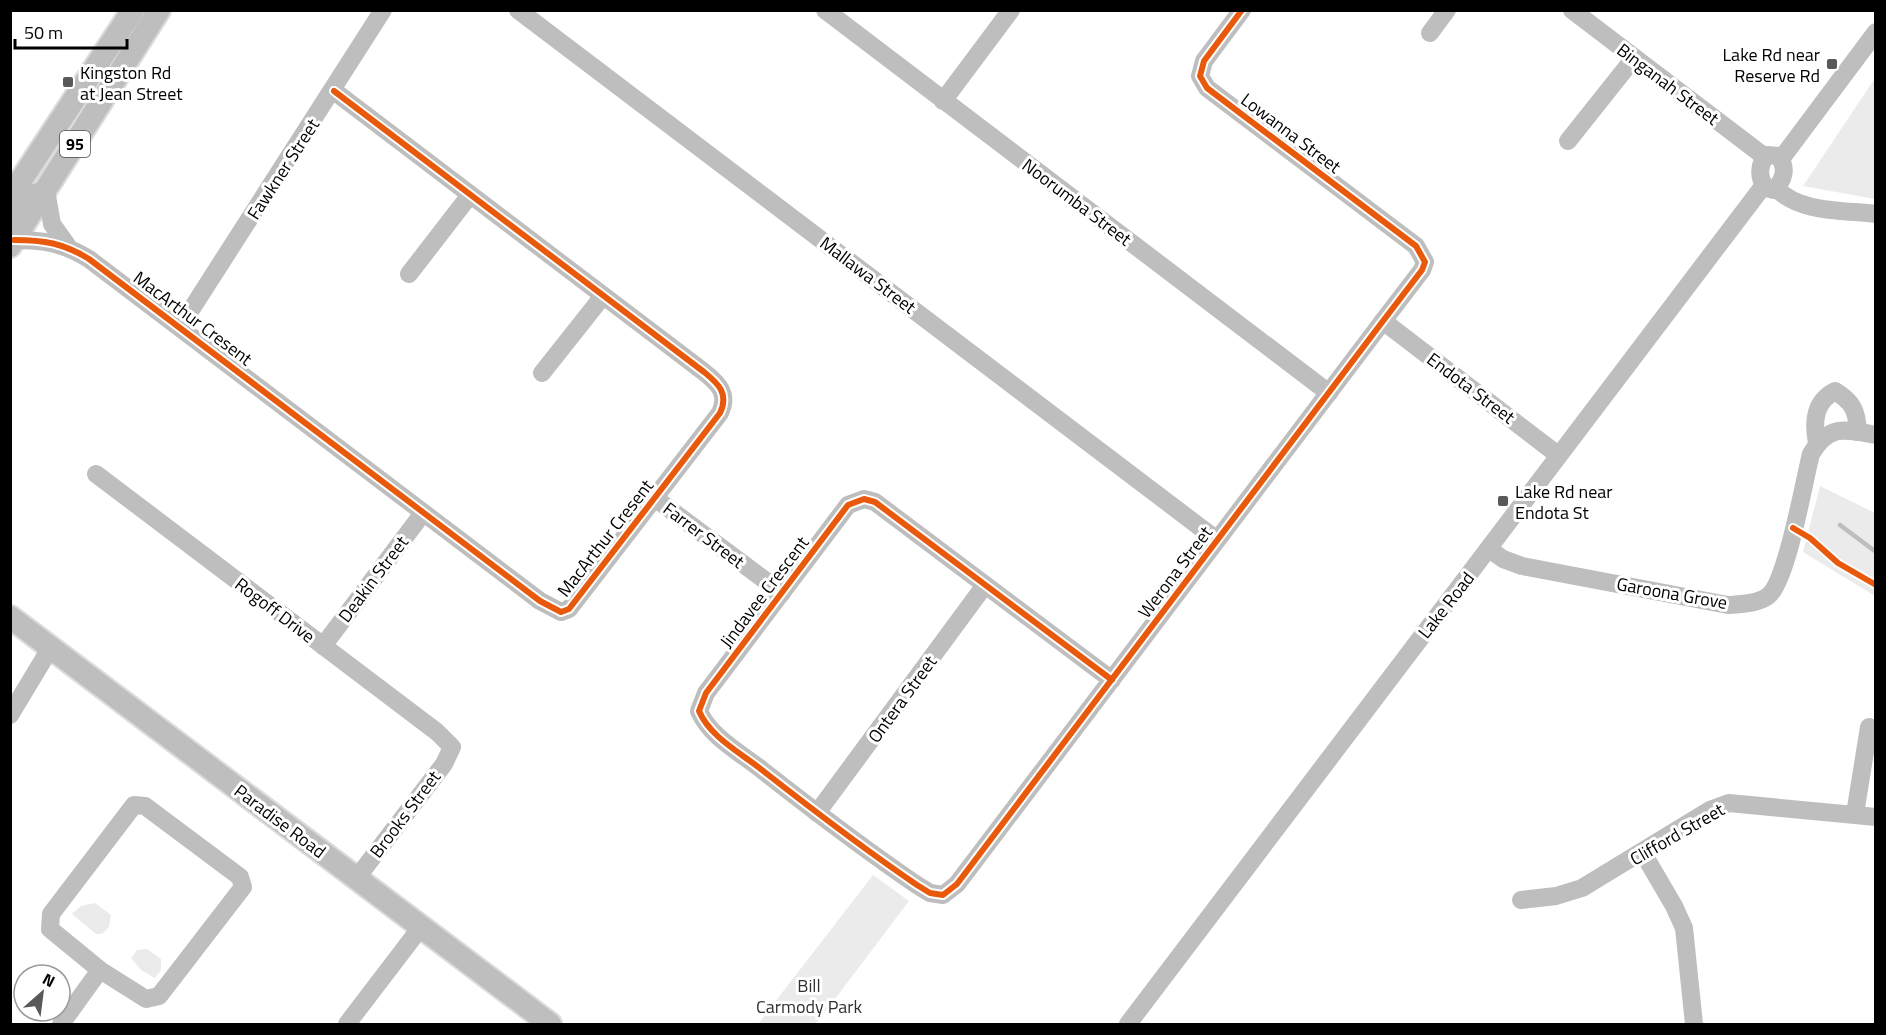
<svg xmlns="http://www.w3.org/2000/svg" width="1886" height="1035" font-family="'Titillium Web',sans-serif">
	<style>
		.green { fill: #ebebeb }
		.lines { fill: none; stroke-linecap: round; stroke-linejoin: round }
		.stream { stroke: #bdbdbd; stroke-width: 4.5 }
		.major-casing { stroke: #dbdbdb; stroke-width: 26 }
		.minor { stroke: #bebebe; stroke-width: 18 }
		.major { stroke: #bebebe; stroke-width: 22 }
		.cycleway-casing { stroke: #fff; stroke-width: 10 }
		.cycleway { stroke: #e8590c; stroke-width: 6 }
		.poi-dot { fill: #595959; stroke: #fff; stroke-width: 2 }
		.labels { text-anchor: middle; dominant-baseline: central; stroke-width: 6; stroke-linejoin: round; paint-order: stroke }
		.shield { fill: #fff; stroke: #4c4c4c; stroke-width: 1.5 }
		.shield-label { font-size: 16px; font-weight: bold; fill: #000 }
		.poi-label { font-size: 18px; fill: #000; stroke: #fff; text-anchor: start }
		.street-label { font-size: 18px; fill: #000; stroke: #fff }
		.park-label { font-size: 18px; fill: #313131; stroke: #fff }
	</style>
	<rect width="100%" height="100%" fill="#fff"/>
	<g class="green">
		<polygon points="1875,78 1875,199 1803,186"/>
		<polygon points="1820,486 1875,513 1875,596 1803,552"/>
		<polygon points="873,875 909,901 816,1024 758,1024"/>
		<polygon points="95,903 111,915 109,927 102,934 96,934 72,914 81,906"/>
		<polygon points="147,949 161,959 161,970 155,978 141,970 131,958 137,950"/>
	</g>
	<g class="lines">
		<polyline class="stream" points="1840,525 1876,552"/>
		<g class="major-casing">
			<g id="major">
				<polyline points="10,197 133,10"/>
				<polyline points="10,246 159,10"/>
				<polyline points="10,617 550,1024"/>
			</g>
		</g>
		<g class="minor">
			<polyline points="518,10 1217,540"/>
			<polyline points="825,10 1329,393"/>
			<polyline points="1572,10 1765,157"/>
			<polyline points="1430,33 1447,10"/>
			<polyline points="943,101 1011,10"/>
			<polyline points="1568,141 1634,58"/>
			<path d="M1768,155l10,1c10,11 6,24 -4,34l-8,-2c-8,-10 -8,-25 2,-33z"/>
			<polyline points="1781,159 1876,32"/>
			<path d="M1776,188c23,25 68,22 100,26"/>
			<polyline points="10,216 19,209 30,194 46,190 52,224 67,245"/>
			<path d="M14,240c30,0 49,3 75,19l451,342 21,11 8,-3 151,-196c9,-19 -1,-29 -16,-41l-370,-281"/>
			<polyline points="409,274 470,195"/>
			<polyline points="1383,321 1558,455"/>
			<polyline points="180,327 383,10"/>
			<polyline points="542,373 603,296"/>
			<path d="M1817,443c-4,-21 -3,-41 18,-52 18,11 22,20 23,41"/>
			<polyline points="96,474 437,732 452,747 444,764 356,879"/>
			<polyline points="656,499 782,593"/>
			<path d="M1489,549l14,10 19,7 206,39c14,-1 29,-1 40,-9 19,-13 36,-116 43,-142 18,-30 34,-25 65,-19"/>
			<polyline points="323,646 423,513"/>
			<path d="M1112,680l-237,-178 -11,-3 -16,6 -142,188 -7,18c11,26 42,42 63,59 51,40 102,79 155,115l13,8 13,2 14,-11 426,-563 39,-51 3,-8 -9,-16 -209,-158 -7,-12 4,-15 38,-51"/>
			<polyline points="10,715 51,647"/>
			<polygon points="134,805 145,806 240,877 243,887 159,996 146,999 100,970 50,929 51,914"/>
			<polyline points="817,813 985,585"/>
			<polyline points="1855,814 1869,727"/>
			<polyline points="1643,853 1674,906 1684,928 1694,1024"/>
			<polyline points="1521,900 1556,896 1582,888 1710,810 1729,803 1876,817"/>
			<polyline points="61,1024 100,970"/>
			<polyline points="347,1024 421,927"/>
			<polyline points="1128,1024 1764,185"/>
		</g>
		<use href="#major" class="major"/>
		<g class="cycleway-casing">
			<g id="cycleway">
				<path d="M14,240c30,0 49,3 75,19l451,342 21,11 8,-3 151,-196c9,-19 -1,-29 -16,-41l-370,-281"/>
				<polyline points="1793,528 1810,538 1838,563 1876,585"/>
				<path d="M1112,680l-237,-178 -11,-3 -16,6 -142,188 -7,18c11,26 42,42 63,59 51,40 102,79 155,115l13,8 13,2 14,-11 426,-563 39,-51 3,-8 -9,-16 -209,-158 -7,-12 4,-15 38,-51"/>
			</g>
		</g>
		<use href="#cycleway" class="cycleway"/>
	</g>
	<g class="poi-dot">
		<rect x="1826" y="58" width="12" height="12" rx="3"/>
		<rect x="62" y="76" width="12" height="12" rx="3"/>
		<rect x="1497" y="495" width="12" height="12" rx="3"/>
	</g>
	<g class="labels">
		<rect class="shield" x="60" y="131" width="30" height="26" rx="4.5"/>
		<g class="shield-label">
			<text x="75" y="144">95</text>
		</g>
		<g class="poi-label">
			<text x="1820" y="54" text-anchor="end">Lake Rd near<tspan x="1820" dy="21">Reserve Rd</tspan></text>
			<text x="80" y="72">Kingston Rd<tspan x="80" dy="21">at Jean Street</tspan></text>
			<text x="1515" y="491">Lake Rd near<tspan x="1515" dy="21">Endota St</tspan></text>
		</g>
		<g class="street-label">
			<text transform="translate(1668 84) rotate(37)">Binganah Street</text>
			<text transform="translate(1291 133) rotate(37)">Lowanna Street</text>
			<text transform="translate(283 169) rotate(-57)">Fawkner Street</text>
			<text transform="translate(1077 202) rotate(37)">Noorumba Street</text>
			<text transform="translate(868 275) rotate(37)">Mallawa Street</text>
			<text transform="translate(193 318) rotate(37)">MacArthur Cresent</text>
			<text transform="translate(1471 388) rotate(37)">Endota Street</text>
			<text transform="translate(704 535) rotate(37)">Farrer Street</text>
			<text transform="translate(605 538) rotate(-52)">MacArthur Cresent</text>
			<text transform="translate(1175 572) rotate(-53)">Werona Street</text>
			<text transform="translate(373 579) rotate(-53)">Deakin Street</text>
			<text transform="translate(764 592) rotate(-53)">Jindavee Crescent</text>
			<text transform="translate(1672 593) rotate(10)">Garoona Grove</text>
			<text transform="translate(1446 605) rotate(-52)">Lake Road</text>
			<text transform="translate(275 610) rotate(37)">Rogoff Drive</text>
			<text transform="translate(902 699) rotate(-54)">Ontera Street</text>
			<text transform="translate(405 814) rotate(-53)">Brooks Street</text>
			<text transform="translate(280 821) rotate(37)">Paradise Road</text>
			<text transform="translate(1677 834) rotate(-30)">Clifford Street</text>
		</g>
		<g class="park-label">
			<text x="809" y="985">Bill<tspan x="809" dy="21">Carmody Park</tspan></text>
		</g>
	</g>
	<rect width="1886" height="1035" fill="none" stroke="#000000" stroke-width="24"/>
	<g transform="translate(42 993) rotate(28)"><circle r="28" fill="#ffffff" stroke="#999999" stroke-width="1.5"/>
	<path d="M0-4.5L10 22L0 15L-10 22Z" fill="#595959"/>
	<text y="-9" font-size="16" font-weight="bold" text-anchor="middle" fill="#000000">N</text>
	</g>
	<path d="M15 39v9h112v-9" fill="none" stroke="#000000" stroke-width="3"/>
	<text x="24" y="39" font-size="18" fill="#000000" stroke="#ffffff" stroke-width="4.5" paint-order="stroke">50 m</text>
</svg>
